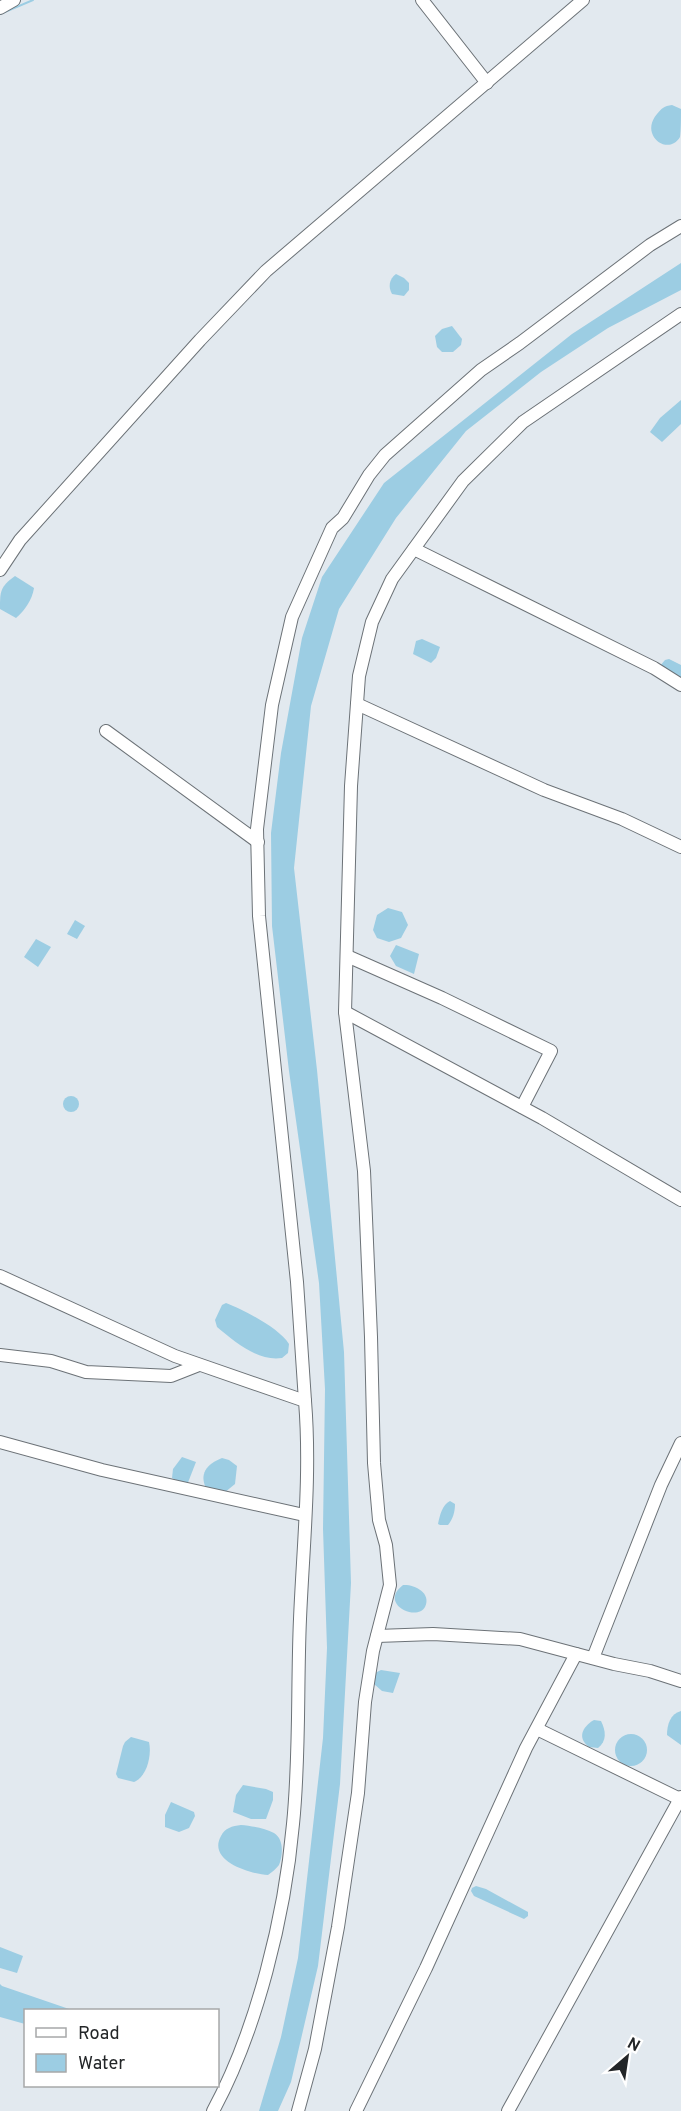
<svg xmlns="http://www.w3.org/2000/svg" width="681" height="2111" font-family="Overpass,sans-serif">
	<style>
		.water { fill: #9ccde3 }
		.lines { fill: none; stroke-linecap: round; stroke-linejoin: round }
		.stream { stroke: #9ccde3; stroke-width: 2 }
		.minor-casing { stroke: #6c7277; stroke-width: 14 }
		.minor { stroke: #fff; stroke-width: 12 }
	</style>
	<rect width="100%" height="100%" fill="#e2e9ef"/>
	<g class="water">
		<path d="M672,105l9,4c0,8 0,22 -1,28 -12,20 -41,-2 -23,-23 5,-6 7,-8 15,-9z"/>
		<polygon points="681,263 681,290 608,328 541,372 466,431 396,518 339,609 311,706 294,868 317,1070 344,1352 351,1583 340,1784 318,1966 291,2082 278,2111 259,2111 281,2037 298,1958 323,1738 327,1648 323,1529 325,1389 319,1283 289,1071 272,926 271,833 281,753 302,638 322,577 384,483 572,334"/>
		<path d="M396,274l8,4 5,5v7l-5,6 -12,-2c-4,-7 -3,-15 4,-20z"/>
		<polygon points="452,326 462,339 461,345 453,352 442,352 437,347 435,336 442,329"/>
		<polygon points="681,400 681,424 662,442 650,432 660,418"/>
		<path d="M15,576l19,12c-2,12 -9,22 -18,30l-16,-9c0,-18 0,-22 15,-33z"/>
		<polygon points="422,639 440,647 436,658 431,663 413,654 416,641"/>
		<polygon points="669,659 681,665 681,678 660,666 665,660"/>
		<polygon points="388,908 402,912 408,925 401,938 389,942 377,938 373,930 377,915"/>
		<polygon points="75,920 85,926 77,939 67,934"/>
		<polygon points="36,939 51,947 38,967 24,957"/>
		<polygon points="396,945 419,954 414,974 396,966 390,956"/>
		<circle cx="71" cy="1104" r="8"/>
		<path d="M226,1303c18,7 53,25 63,41l-1,9 -6,5c-24,4 -48,-17 -65,-31l-2,-7 7,-15z"/>
		<polygon points="182,1457 196,1462 187,1485 172,1478 173,1469"/>
		<path d="M222,1458l7,2 8,6 -2,18 -11,9 -17,-3c-9,-16 0,-26 15,-32z"/>
		<path d="M450,1501l5,3c0,8 -2,15 -7,21h-8l-2,-1c2,-9 4,-19 12,-23z"/>
		<path d="M403,1585c10,-1 29,7 22,22 -8,15 -47,-3 -22,-22z"/>
		<polygon points="381,1670 400,1673 393,1693 382,1691 374,1684 375,1673"/>
		<path d="M681,1711v34l-14,-10c0,-10 3,-21 14,-24z"/>
		<path d="M594,1720l7,1c5,10 6,20 -3,27l-9,-1c-12,-9 -7,-20 5,-27z"/>
		<circle cx="631" cy="1750" r="16"/>
		<path d="M131,1737l18,5c3,13 -2,35 -15,40l-16,-4 -2,-4 7,-28 2,-4z"/>
		<polygon points="243,1785 266,1789 273,1792 273,1800 266,1819 251,1819 233,1812 236,1795"/>
		<polygon points="171,1802 194,1812 195,1816 189,1828 179,1832 165,1827 165,1815"/>
		<path d="M241,1825c10,1 24,3 33,8 10,6 9,22 5,32 -3,4 -7,7 -11,10 -18,-1 -61,-14 -47,-39 4,-8 11,-10 20,-11z"/>
		<polygon points="476,1886 486,1889 528,1912 528,1916 524,1919 474,1896 471,1891 472,1888"/>
		<polygon points="0,1947 23,1956 17,1973 0,1968"/>
		<polygon points="0,1984 2,1986 72,2010 26,2010 25,2024 0,2017"/>
	</g>
	<g class="lines">
		<polyline class="stream" points="0,14 33,0"/>
		<g class="minor-casing">
			<g id="minor">
				<polyline points="422,0 487,83"/>
				<polyline points="0,8 14,0"/>
				<polyline points="414,549 654,668 681,685"/>
				<polyline points="0,570 20,540 200,340 266,271 583,0"/>
				<polyline points="357,704 544,790 622,819 681,847"/>
				<polyline points="106,731 258,842"/>
				<polyline points="347,956 442,998 551,1051 522,1107"/>
				<polyline points="345,1012 542,1118 681,1200"/>
				<path d="M0,1276l175,80 130,45c6,73 -2,146 -5,218 -3,68 0,137 -7,205 -8,91 -36,206 -80,287"/>
				<polyline points="0,1355 51,1361 86,1372 171,1376 199,1365"/>
				<polyline points="305,1401 297,1282 259,916 257,829 272,705 292,617 332,528 343,518 369,475 385,455 481,370 520,343 650,245 681,226"/>
				<polyline points="0,1442 102,1470 304,1515"/>
				<polyline points="377,1636 433,1634 520,1639 614,1664 650,1671 681,1681"/>
				<polyline points="593,1658 661,1485 681,1443"/>
				<polyline points="537,1729 680,1799"/>
				<polyline points="298,2111 315,2049 338,1927 358,1793 365,1702 373,1651 390,1585 386,1545 379,1520 374,1463 371,1337 364,1171 345,1012 351,786 359,676 372,622 392,579 463,481 523,422 681,314"/>
				<polyline points="356,2111 426,1968 526,1748 576,1654"/>
				<polyline points="508,2111 681,1797"/>
			</g>
		</g>
		<use href="#minor" class="minor"/>
	</g>
	<rect x="24" y="2009" width="195" height="78" fill="#ffffff" stroke="#a7a8a9" stroke-width="1.5"/>
	<rect x="36" y="2028" width="30" height="9" fill="#ffffff" stroke="#a7a8a9" stroke-width="1.5"/>
	<text x="78" y="2039" font-size="18" fill="#232628">Road</text>
	<rect x="36" y="2054" width="30" height="18" fill="#9ccde3" stroke="#a7a8a9" stroke-width="1.5"/>
	<text x="78" y="2069" font-size="18" fill="#232628">Water</text>
	<g transform="translate(627 2057) rotate(29)" stroke="#ffffff" stroke-width="4.5" paint-order="stroke">
	<path d="M0-4.5L10 22L0 15L-10 22Z" fill="#232628"/>
	<text y="-9" font-size="16" font-weight="bold" text-anchor="middle" fill="#232628">N</text>
	</g>
</svg>
